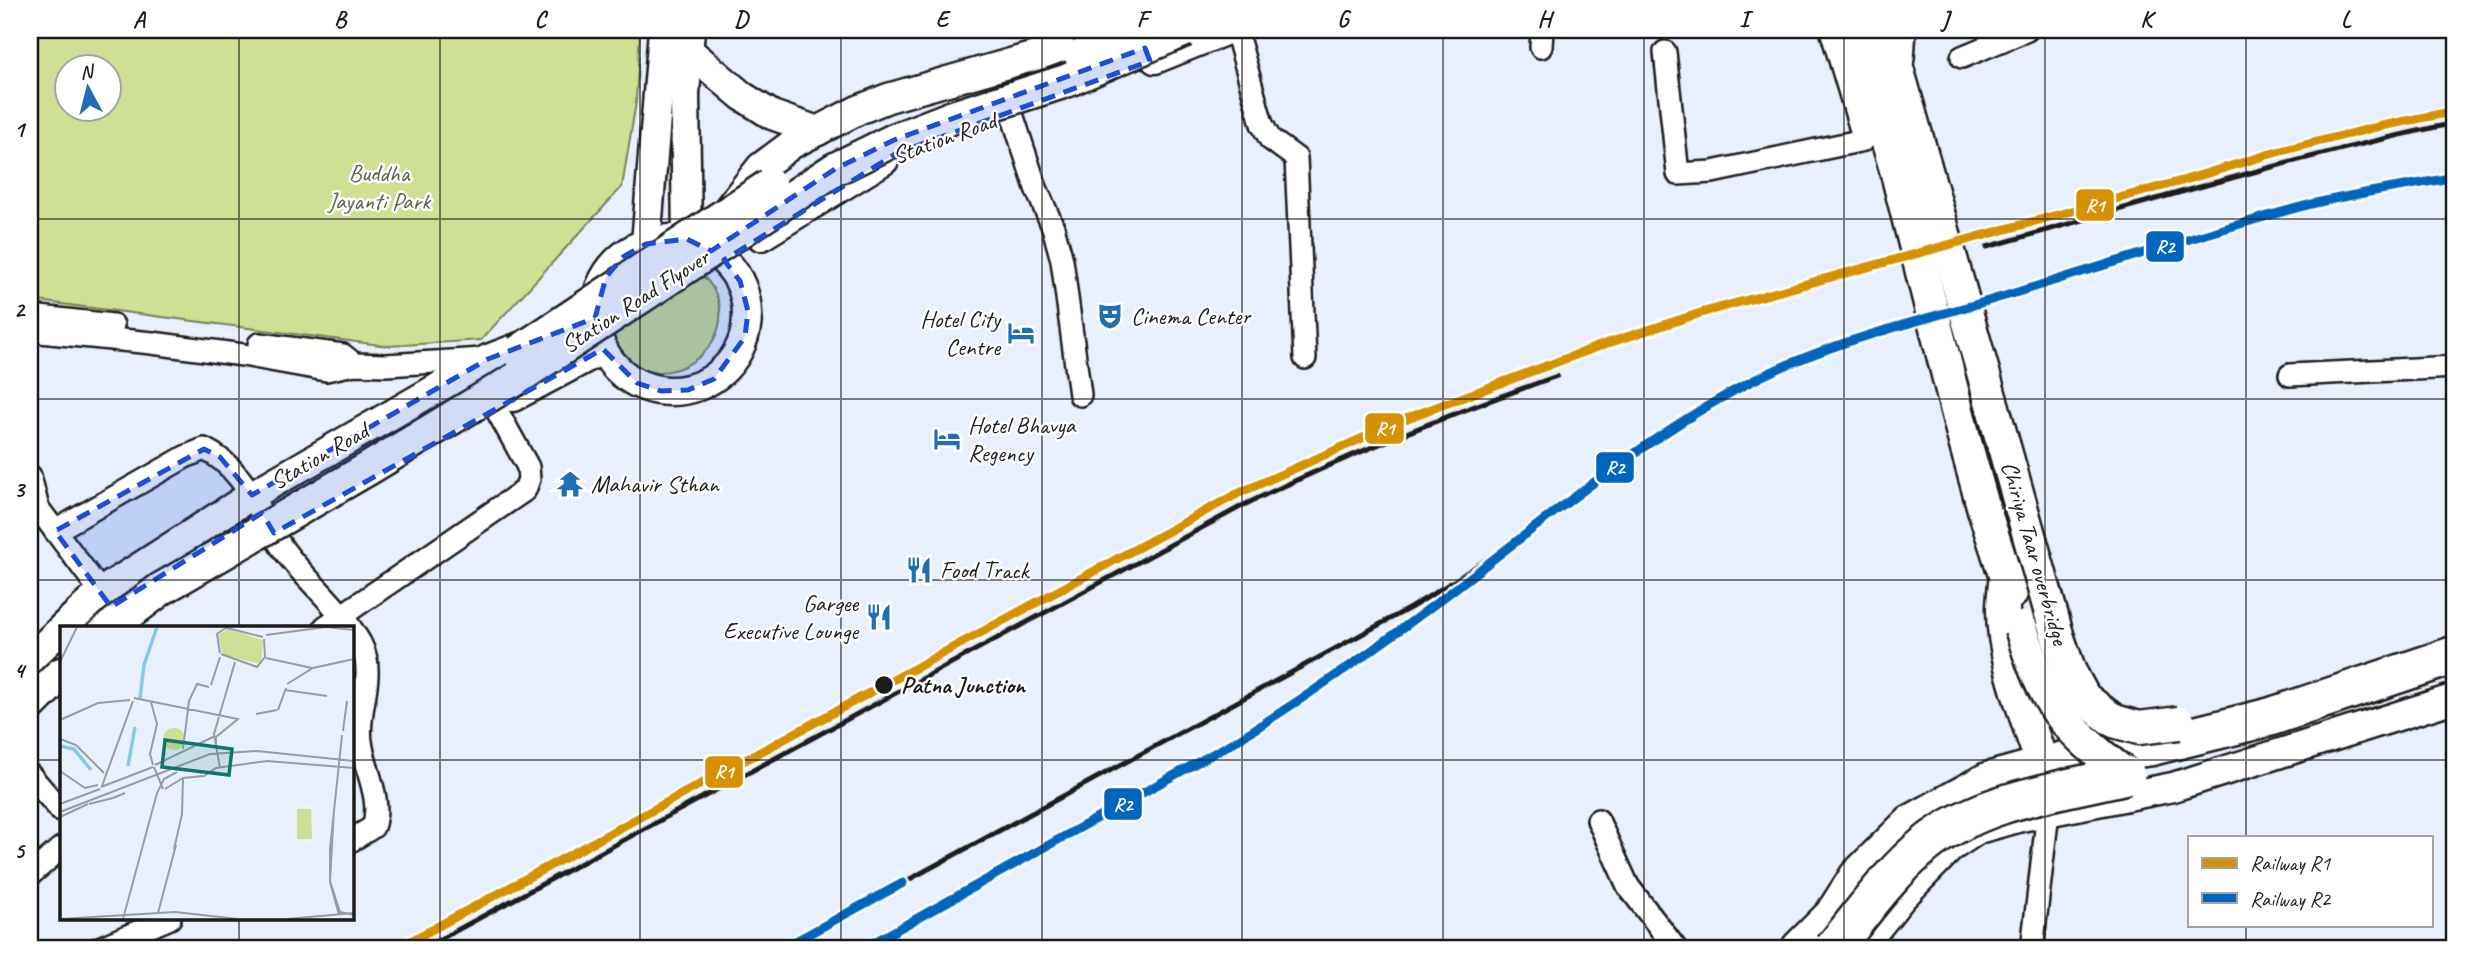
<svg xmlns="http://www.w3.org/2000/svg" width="2485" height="979" font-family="Caveat,sans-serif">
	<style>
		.green { fill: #cfdf93; stroke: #767e58; stroke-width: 2; fill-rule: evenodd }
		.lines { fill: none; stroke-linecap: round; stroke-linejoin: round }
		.street-casing { stroke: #1c1c1c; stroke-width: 26 }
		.secondary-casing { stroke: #1c1c1c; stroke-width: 33 }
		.primary-casing { stroke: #1c1c1c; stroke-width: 37 }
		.highway-casing { stroke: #1c1c1c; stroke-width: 42 }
		.street { stroke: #fff; stroke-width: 21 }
		.secondary { stroke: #fff; stroke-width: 28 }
		.primary { stroke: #fff; stroke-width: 32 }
		.highway { stroke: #fff; stroke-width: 37 }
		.rail { stroke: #1c1c1c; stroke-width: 5 }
		.primary-bridge-casing { stroke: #1c1c1c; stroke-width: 37; stroke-linecap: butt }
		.highway-bridge-casing { stroke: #1c1c1c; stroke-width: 42; stroke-linecap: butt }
		.primary-bridge { stroke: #fff; stroke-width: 32 }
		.highway-bridge { stroke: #fff; stroke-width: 37 }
		.rail-1-casing { stroke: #fff; stroke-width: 14 }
		.rail-2-casing { stroke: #fff; stroke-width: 14 }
		.rail-1 { stroke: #d69104; stroke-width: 9 }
		.rail-2 { stroke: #0065bd; stroke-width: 9 }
		.marked { fill: #1d4ed8; fill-opacity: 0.2; stroke: #1d4ed8; stroke-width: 5; stroke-dasharray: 14 9; stroke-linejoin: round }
		.grid { fill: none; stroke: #1c1c1c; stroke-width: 2; stroke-opacity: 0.55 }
		.stop-dot { fill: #1c1c1c; stroke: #fff; stroke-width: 2.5 }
		.labels { text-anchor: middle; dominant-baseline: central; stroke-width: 5; stroke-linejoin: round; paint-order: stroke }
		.street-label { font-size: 24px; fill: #1c1c1c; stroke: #fff }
		.park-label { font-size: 24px; fill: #5b6046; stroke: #fff }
		.poi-label { font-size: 24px; fill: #1c1c1c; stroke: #fff; text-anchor: start }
		.stop-label { font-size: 24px; font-weight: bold; fill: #1c1c1c; stroke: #fff; text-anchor: start }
		.inset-river { fill: none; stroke: #89c7ea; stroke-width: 3.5 }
		.inset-road { fill: none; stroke: #969ba4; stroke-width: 2 }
		.view { fill: #0f766e; fill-opacity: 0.15; stroke: #0f766e; stroke-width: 3.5 }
		.inset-edge { fill: none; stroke: #1c1c1c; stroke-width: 3.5 }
		.line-badge { stroke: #fff; stroke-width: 2.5 }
		.badge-label { font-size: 19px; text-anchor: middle; font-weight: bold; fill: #fff }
		.neatline { fill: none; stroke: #1c1c1c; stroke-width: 2.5 }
		.grid-label { font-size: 23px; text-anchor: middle; font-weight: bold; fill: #1c1c1c }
	</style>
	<rect width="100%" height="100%" fill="#e8f0fe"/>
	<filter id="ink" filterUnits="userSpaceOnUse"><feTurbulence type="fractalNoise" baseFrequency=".0143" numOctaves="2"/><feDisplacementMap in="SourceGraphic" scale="14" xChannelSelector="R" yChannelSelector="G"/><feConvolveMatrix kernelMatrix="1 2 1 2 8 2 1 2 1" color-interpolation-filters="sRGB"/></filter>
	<g filter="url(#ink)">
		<g class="green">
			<path d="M37,30h603l-4,72 -14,85 -141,153 -93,6 -358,-46v-226zM66,66h42v42h-42z"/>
			<path d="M695,268c5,5 11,10 15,16 42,61 -56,125 -96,62 -4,-5 -6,-14 -8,-20z"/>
		</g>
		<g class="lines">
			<g class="street-casing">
				<g id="street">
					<polyline points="1236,30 1262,124 1270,139 1296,158 1305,358"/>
					<polyline points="1541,47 1542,30"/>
					<polyline points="1665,52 1678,174 1712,172 1864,140 1831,30"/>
					<polyline points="1962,57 2027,30"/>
					<polyline points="1012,114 1036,188 1053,227 1062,260 1080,395"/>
					<polyline points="30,316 113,325"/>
					<polyline points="30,331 152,343 243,355 326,370 354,364 386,365 483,359"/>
					<polyline points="259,344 343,355 354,364"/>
					<polyline points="2290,375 2455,367"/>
					<polyline points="30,476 38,508 101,592 125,627"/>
					<path d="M55,531l130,-74 19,-8c41,19 55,66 79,100 20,28 48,50 67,78"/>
					<polyline points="325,627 525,490 529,479 528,467 495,407"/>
					<path d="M352,630c6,9 12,18 14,29 5,27 -9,55 -5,82 3,28 22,58 12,86l-21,13"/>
					<polyline points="30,775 61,811"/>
					<polyline points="1598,820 1628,886 1676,949"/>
					<polyline points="30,875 61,848"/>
					<polyline points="97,949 170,918"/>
					<polyline points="2032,949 2048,812 2047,798"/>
				</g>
			</g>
			<g class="secondary-casing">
				<g id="secondary">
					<polyline points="688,50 742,96 772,115 818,131"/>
					<polyline points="1155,59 1227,30"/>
					<polyline points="728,209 761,167 792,144 858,110 888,98 1042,54 1107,30"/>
					<polyline points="761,236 884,160"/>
					<polyline points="687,239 685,94 690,30"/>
					<circle cx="671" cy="315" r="76"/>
					<polyline points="646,244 663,30"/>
					<polyline points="513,397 603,349"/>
					<polyline points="63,627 101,592 252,495 488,359 538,340"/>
					<polyline points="30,659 61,629"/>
					<polyline points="1860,949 1902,897 1951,847 1978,829 2021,817 2173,787 2455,698"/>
				</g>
			</g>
			<g class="primary-casing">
				<g id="primary">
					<polyline points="1854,30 1896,169"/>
					<polyline points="1887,33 1924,163"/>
					<polyline points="1985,513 2011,593"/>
					<path d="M2006,573c-1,12 -3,25 -3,37 0,51 25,109 40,157"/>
					<polyline points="30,705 61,674"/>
				</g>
			</g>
			<g class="highway-casing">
				<g id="highway">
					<polyline points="1895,58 1897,30"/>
					<polyline points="1800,949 1833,916 1858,877 1911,824 1989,781 2076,757 2149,747 2270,717 2455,655"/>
				</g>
			</g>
			<use href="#street" class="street"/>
			<use href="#secondary" class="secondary"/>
			<use href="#primary" class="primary"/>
			<use href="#highway" class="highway"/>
			<g class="rail">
				<path d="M1987,247c155,-43 310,-91 468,-124"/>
				<polyline points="1635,455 1694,415 1741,387 1803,358 1875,334 2304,206 2455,177"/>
				<path d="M396,949l841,-455c151,-71 307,-136 468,-182 60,-17 120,-32 180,-48"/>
				<path d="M422,949l822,-444c102,-50 206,-91 313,-129"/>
				<polyline points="781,949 1410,608 1454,581 1539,523"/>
			</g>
			<g class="primary-bridge-casing">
				<g id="primary-bridge">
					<polyline points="1081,56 1129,30"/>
					<polyline points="1924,163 2058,638 2070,672 2084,698 2114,721 2139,728 2179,723"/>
					<polyline points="1896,169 1965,442 1985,513"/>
					<polyline points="518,352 770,185"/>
					<polyline points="111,627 161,589 371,467 516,379 835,169 894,140 953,117 1066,81 1185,30"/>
					<path d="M2021,628c24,77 41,98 105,147"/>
				</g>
			</g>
			<g class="highway-bridge-casing">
				<path id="highway-bridge" d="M1833,949c29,-35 56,-75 92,-104 55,-45 134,-54 201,-70"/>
			</g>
			<use href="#primary-bridge" class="primary-bridge"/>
			<use href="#highway-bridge" class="highway-bridge"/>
			<g class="rail-1-casing">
				<polyline id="rail-1" points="396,949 1237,494 1410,417 1605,344 1704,312 2185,180 2277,152 2377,127 2455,111"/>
			</g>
			<g class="rail-2-casing">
				<g id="rail-2">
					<polyline points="781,949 903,883"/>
					<path d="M862,949l372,-207c71,-44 142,-93 209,-144 96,-73 190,-152 296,-210 82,-45 177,-66 266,-92 98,-30 196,-62 295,-89 51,-14 104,-20 155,-30"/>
				</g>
			</g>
			<use href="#rail-1" class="rail-1"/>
			<use href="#rail-2" class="rail-2"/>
		</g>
	</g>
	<path class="marked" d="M1145,48l5,13 -253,92 -173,107 16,21 8,30 -3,26 -31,42 -26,11 -27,1 -24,-8 -34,-34 -329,184 -12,-20 -151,94 -56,-76 149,-82 16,8 32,38 236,-136 107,-41 11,-41 17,-20 23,-13 41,-5 24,12 124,-82 59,-29z"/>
	<path class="grid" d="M239,30v597M440,30v919M640,30v919M841,30v919M1042,30v919M1242,30v919M1443,30v919M1644,30v919M1844,30v919M2045,30v919M2246,30v807M30,219h2425M30,399h2425M30,580h2425M30,760h31M352,760h2103M239,918v31M2246,925v24"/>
	<defs>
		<g id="theatre-bare" transform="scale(2.1)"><path d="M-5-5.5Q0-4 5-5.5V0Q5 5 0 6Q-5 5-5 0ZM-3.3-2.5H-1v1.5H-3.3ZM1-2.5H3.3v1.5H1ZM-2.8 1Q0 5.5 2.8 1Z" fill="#1f6fb2" stroke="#fff" stroke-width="2.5" paint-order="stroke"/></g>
		<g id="hotel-bare" transform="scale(2.1)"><path d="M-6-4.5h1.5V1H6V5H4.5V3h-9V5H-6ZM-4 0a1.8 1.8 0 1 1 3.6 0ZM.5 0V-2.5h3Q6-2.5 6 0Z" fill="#1f6fb2" stroke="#fff" stroke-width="2.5" paint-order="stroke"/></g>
		<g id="temple-bare" transform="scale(2.1)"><path d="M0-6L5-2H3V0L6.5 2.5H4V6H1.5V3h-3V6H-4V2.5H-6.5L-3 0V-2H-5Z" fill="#1f6fb2" stroke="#fff" stroke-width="2.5" paint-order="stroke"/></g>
		<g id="restaurant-bare" transform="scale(2.1)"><path d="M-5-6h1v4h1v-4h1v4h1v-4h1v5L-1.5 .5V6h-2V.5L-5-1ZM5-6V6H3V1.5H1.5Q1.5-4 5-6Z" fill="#1f6fb2" stroke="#fff" stroke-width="2.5" paint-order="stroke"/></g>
	</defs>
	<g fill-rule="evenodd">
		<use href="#theatre-bare" x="1110" y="316"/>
		<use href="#hotel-bare" x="1021" y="333"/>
		<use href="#hotel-bare" x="947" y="439"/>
		<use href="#temple-bare" x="570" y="484"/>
		<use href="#restaurant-bare" x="919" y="570"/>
		<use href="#restaurant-bare" x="879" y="617"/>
	</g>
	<circle class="stop-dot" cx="884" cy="685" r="10"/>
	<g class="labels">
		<g class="street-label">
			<text transform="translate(944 138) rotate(-20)">Station Road</text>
			<text transform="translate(635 301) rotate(-33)">Station Road Flyover</text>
			<text transform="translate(319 456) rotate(-30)">Station Road</text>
			<text transform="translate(2035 553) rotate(74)">Chiriya Taar overbridge</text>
		</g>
		<g class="park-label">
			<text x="379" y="173">Buddha<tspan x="379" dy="28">Jayanti Park</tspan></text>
		</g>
		<g class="poi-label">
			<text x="1131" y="316">Cinema Center</text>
			<text x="1000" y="319" text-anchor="end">Hotel City<tspan x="1000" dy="28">Centre</tspan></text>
			<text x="968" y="425">Hotel Bhavya<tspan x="968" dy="28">Regency</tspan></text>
			<text x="591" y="484">Mahavir Sthan</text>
			<text x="940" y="570">Food Track</text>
			<text x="858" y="603" text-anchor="end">Gargee<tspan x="858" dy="28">Executive Lounge</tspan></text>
		</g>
		<g class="stop-label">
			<text x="901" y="685">Patna Junction</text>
		</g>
	</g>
	<g transform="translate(60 626)">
		<rect width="294" height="294" fill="#e8f0fe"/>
		<path d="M168,3l35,11 -2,24 -38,-9 -5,-20zM103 113a11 11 0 1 1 22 0a11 11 0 1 1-22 0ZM237,183h14l1,30h-15z" fill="#cfdf93"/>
		<path class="inset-river" d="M80,72l4,-33 13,-38M0,120l14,3 17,21M68,140l7,-39"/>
		<path class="inset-road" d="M167,2l36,9M206,9l60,-8 28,3M160,27l-3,-19 10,-7M161,28l36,13 8,-10 -1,-18M206,32l46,10M0,36l17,-35M227,58l26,-16 41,-9M151,59l9,-28M225,64l42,6M74,72l104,21 -22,18v11M91,76l6,22 -7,30 3,11M218,84l8,-22M196,88l21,-4M0,94l38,-17 32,-3M283,105l4,-30M0,113l16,6 28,28M123,123l6,-48 8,-17 12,3M95,139l60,-29M94,141l9,22M160,142l-6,-34 21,-72M0,145l25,17 13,-3M42,160l31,-85M41,161l52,-20M105,163l18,-11 21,-2 12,-8 51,-7 87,7M0,178l40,-15M29,178l24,-6 12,-5 -12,5M274,183l-4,72 10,31 14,3M0,186l150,-58 47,-3 97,10M0,191l28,-13M114,223l8,-35 1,-36M98,287l18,-68M279,289l-9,-33v-33l12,-114M0,293l115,-7 63,7M63,293l34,-126 7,-14 13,-7M227,293l67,-6"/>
		<path class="view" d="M105,114l67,9 -3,26 -67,-8z"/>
		<rect width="294" height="294" class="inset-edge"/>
	</g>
	<g class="line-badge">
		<rect x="2075" y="188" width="40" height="34" rx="7" fill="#d69104"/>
		<rect x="2145" y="230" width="40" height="33" rx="7" fill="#0065bd"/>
		<rect x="1364" y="412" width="41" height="33" rx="7" fill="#d69104"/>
		<rect x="1595" y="451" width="40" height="33" rx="7" fill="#0065bd"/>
		<rect x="704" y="755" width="40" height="34" rx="7" fill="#d69104"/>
		<rect x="1103" y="787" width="40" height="34" rx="7" fill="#0065bd"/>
	</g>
	<g class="badge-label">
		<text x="2095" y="212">R1</text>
		<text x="2165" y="253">R2</text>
		<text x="1385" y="435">R1</text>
		<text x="1615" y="474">R2</text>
		<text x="724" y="778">R1</text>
		<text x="1123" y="811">R2</text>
	</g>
	<rect width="2485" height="979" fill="none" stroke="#fff" stroke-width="77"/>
	<rect x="2188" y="836" width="245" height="91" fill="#ffffff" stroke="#a4a4a4" stroke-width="2"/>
	<rect x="2202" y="858" width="35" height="10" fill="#d69104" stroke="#a4a4a4" stroke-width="2"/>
	<text x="2250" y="870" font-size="21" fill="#1c1c1c">Railway R1</text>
	<rect x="2202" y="893" width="35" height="10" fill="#0065bd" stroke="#a4a4a4" stroke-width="2"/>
	<text x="2250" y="906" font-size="21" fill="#1c1c1c">Railway R2</text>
	<g transform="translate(88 88) rotate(353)"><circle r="33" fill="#ffffff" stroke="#a4a4a4" stroke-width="2"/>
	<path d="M0-5L12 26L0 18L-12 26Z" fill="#1f6fb2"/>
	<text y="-10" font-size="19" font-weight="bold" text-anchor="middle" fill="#1c1c1c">N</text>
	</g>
	<rect x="38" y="38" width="2408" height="902" class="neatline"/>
	<g class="grid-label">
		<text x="139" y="27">A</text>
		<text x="340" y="27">B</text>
		<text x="540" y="27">C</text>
		<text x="741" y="27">D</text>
		<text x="942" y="27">E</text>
		<text x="1142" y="27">F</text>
		<text x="1343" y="27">G</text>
		<text x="1544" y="27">H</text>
		<text x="1744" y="27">I</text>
		<text x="1945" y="27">J</text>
		<text x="2146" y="27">K</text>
		<text x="2346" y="27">L</text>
		<text x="19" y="137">1</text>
		<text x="19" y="317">2</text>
		<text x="19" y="497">3</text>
		<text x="19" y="678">4</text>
		<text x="19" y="858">5</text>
	</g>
</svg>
